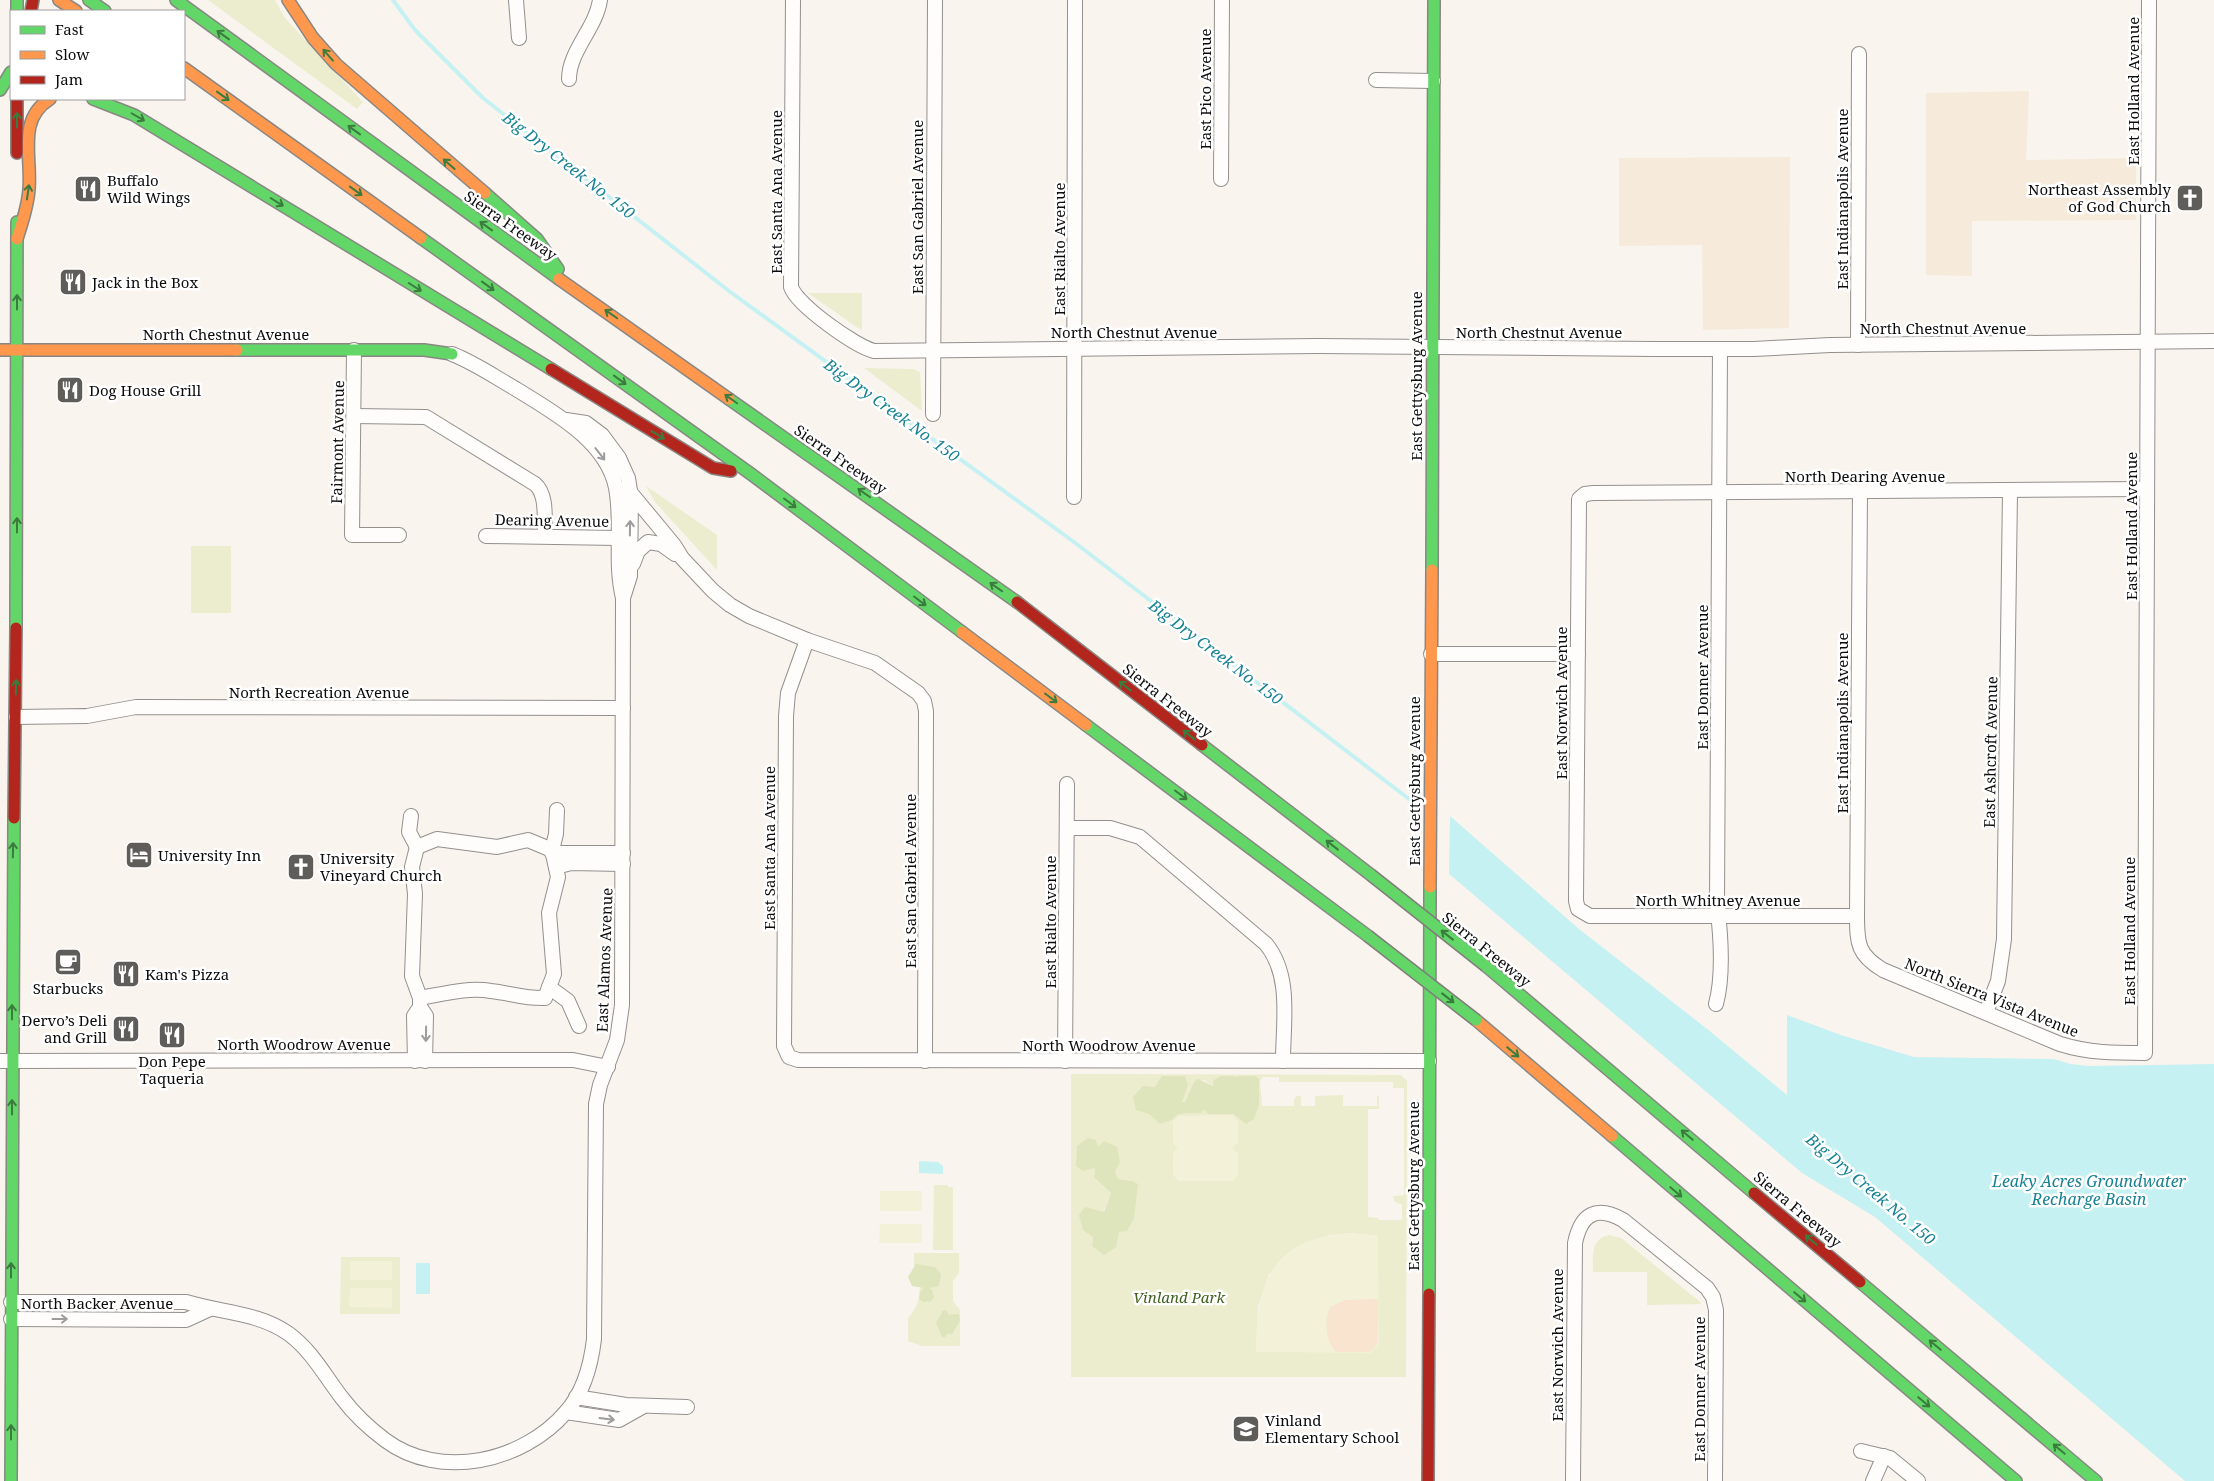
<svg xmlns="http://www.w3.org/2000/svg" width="2214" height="1481" font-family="'Noto Serif',serif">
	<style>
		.farmland { fill: #f6ebdb }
		.green { fill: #ebedce; fill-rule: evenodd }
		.forest { fill: #dee5bc }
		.sand { fill: #f9e4d0 }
		.pitch { fill: #f3f1d8; fill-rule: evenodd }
		.water { fill: #c6f1f3 }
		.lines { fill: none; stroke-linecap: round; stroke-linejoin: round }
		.stream { stroke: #c6f1f3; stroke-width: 4 }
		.street-casing { stroke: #93908d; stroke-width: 16 }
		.fast-casing { stroke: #898784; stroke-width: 14 }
		.slow-casing { stroke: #898784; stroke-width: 14 }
		.jam-casing { stroke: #898784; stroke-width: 14 }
		.street { stroke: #fefdfc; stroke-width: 14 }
		.fast { stroke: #63d668; stroke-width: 11 }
		.slow { stroke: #ff974d; stroke-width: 11 }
		.jam { stroke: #b3261e; stroke-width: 11 }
		.fast-bridge-casing { stroke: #807d7a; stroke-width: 14; stroke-linecap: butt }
		.fast-bridge { stroke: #63d668; stroke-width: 11 }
		.oneway { stroke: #3b7b3e }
		.oneway2 { stroke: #9d9c9c }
		.labels { text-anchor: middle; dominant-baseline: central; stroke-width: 5; stroke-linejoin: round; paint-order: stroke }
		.street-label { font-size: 15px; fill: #0b0b0b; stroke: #fff }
		.poi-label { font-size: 15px; fill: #0b0b0b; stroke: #fff; text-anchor: start }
		.park-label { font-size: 15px; font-style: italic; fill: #40611d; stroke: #fff }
		.water-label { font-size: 16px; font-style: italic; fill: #178293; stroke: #fff }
	</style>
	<rect width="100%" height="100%" fill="#faf4ee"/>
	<g class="farmland">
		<polygon points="2029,91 2026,160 2136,158 2136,220 1972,221 1972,276 1926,275 1926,93"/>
		<polygon points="1790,157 1789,328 1703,330 1702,245 1619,246 1619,158"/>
	</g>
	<g class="green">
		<polygon points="208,0 275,0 285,18 363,102 357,109"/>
		<polygon points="808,293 862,293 862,330 858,328"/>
		<polygon points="864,368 913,369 920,372 922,411"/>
		<polygon points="646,486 717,535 717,570 655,502"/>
		<rect x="191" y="546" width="40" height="67"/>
		<path d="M1071,1074l330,1 6,6 -1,296h-335zM1263,1077h16v5h114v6h11v107l-11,1 2,6 7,3v15h-23l-1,-2 -10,-1v-108h11v-13h-2v10h-34v-11l-28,1v10h-14v-10h-4l-3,3v7h-32l-2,-25zM1235,1078l11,46 -13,-10h-25l-4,-6 -3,5 -23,1 -6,6 -12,4 -11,-10 39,-29 -7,17h4l9,-20 10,-2 9,6zM1173,1143l59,38 -59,-6v-22l5,-5zM1095,1167l20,4 3,8 14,2 -40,65 1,-9 18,-44 -17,-16zM1350,1233l28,3 -122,116 2,-45 11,-33 60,-39z"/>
		<polygon points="934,1185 948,1185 948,1187 953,1187 953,1250 933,1250"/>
		<path d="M1609,1235l12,3 78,63 2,3 -54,1v-33h-54c0,-15 -3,-33 16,-37z"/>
		<path d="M914,1253h45v20l-6,8v20l7,9v36h-38l-14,-5v-23c13,-14 12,-26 12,-45h-6z"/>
		<polygon points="341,1257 400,1257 400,1314 340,1314"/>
	</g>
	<g class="forest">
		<polygon points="1162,1076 1185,1076 1188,1085 1182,1102 1185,1102 1194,1082 1198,1079 1213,1086 1214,1080 1221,1076 1234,1076 1235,1078 1237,1076 1256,1076 1259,1079 1259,1105 1254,1119 1246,1124 1233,1114 1208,1114 1204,1109 1201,1113 1178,1114 1172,1120 1160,1124 1149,1114 1136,1110 1133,1097 1143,1086 1155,1087"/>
		<polygon points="1088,1138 1096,1140 1098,1147 1104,1141 1117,1147 1120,1162 1115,1171 1118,1179 1132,1181 1138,1184 1134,1218 1127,1231 1119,1232 1116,1247 1104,1255 1092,1246 1093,1237 1083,1230 1079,1215 1085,1207 1104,1212 1111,1193 1094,1177 1095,1168 1083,1171 1076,1166 1077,1146"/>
		<polygon points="916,1264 935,1267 941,1274 939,1286 929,1288 932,1290 934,1297 931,1301 923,1302 919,1299 920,1292 924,1288 912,1286 908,1277"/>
		<polygon points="943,1310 947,1311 949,1315 959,1314 960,1321 952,1334 948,1333 945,1337 942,1337 936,1323"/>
	</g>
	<path class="sand" d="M1378,1299v44l-8,9h-34c-11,-11 -12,-32 -6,-45l14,-7z"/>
	<g class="pitch">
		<polygon points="1233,1115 1238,1121 1238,1143 1232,1148 1238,1153 1238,1175 1233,1181 1179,1181 1173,1175 1173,1153 1178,1148 1173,1143 1173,1121 1178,1116"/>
		<rect x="880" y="1191" width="42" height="20"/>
		<polygon points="880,1224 922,1224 922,1243 879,1243"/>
		<path d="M1350,1233l28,3 1,108 -9,9 -114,-1c0,-70 16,-114 94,-119zM1378,1299v44l-8,9h-34c-11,-11 -12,-32 -6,-45l15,-7z"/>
		<rect x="350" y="1261" width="42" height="19"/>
		<polygon points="350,1288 392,1288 392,1308 349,1307"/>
	</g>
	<g class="water">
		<polygon points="1450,816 1579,929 1706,1028 1787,1095 1787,1015 1841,1035 1914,1057 2054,1059 2070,1064 2089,1066 2214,1064 2214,1481 2185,1481 1875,1217 1802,1173 1449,874"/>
		<polygon points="919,1161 938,1162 943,1166 943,1174 919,1173"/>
		<rect x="416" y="1263" width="14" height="31"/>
	</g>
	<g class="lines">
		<polyline class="stream" points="393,0 415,30 483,98 729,291 1074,542 1409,799"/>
		<g class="street-casing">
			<g id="street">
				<polyline points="516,0 519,38"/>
				<path d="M793,0l-2,287c6,18 64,59 83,64l444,-5 335,3h101l76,-4 384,-4"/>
				<path d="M569,79c0,-28 27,-51 31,-79"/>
				<polyline points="1376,80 1433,81"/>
				<polyline points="1221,179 1222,0"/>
				<polyline points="1858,345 1859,54"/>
				<polyline points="354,350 352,535 399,535"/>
				<polyline points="933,414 935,0"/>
				<path d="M354,416l72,1 109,67c13,11 9,37 10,52"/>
				<polyline points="566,420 586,423 602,435 619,458 628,478 631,497 630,576 623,598"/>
				<polyline points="630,492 674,545 682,558 713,591 730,605 749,616 807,640 875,663 918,693 924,701 926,711 925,1061"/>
				<path d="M1860,492l-3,424c0,28 1,39 26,54l177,74c29,9 55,9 85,9l4,-1053"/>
				<polyline points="1074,497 1075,0"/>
				<polyline points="486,536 618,538"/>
				<polyline points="633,564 638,551 648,542 661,544 675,554"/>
				<polyline points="807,640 788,693 786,716 784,1046 789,1057 798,1060 1429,1061"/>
				<polyline points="1431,654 1578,654"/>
				<polyline points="16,717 87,716 136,707 623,708"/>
				<polyline points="411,816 409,832 417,847"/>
				<path d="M1067,828h43l30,9 126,107c26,32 17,78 17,117"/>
				<polyline points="552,850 556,834 557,810"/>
				<polyline points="552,853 623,853"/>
				<polyline points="556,867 571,863 623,864"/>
				<polyline points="1857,916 1590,916 1578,909 1576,901 1579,499 1585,494 1593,493 2147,489"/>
				<polyline points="549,987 568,1001 579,1026"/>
				<path d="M420,998c23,-4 48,-11 71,-7 19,2 35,8 54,7l9,-24 -5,-61 9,-36 -6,-27 -24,-10 -31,7 -60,-8 -20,8 -5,20 3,27 -3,82 8,22v9"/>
				<path d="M1716,1004c8,-30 5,-68 1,-100l3,-555"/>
				<polyline points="1986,1012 1998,981 2004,939 2010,491"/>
				<polyline points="0,1061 573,1060 608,1067"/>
				<polyline points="415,1061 414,1016 420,1007 426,1016 425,1061"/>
				<polyline points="1065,1061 1067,784"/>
				<path d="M11,1302h175c35,11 72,10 103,32 23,17 36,42 53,64 12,16 27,30 43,42 55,41 138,22 181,-28 17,-19 25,-47 28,-73l2,-235 4,-19 17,-45 5,-35 1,-407c-9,-37 0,-73 -7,-110 -9,-47 -63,-76 -100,-99 -21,-12 -41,-26 -64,-35"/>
				<polyline points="11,1319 186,1320 210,1309"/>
				<polyline points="576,1397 626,1405 687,1407"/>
				<polyline points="566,1412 619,1420 644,1406"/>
				<polyline points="1861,1451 1890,1458 1918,1481"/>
				<path d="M1573,1481l2,-238c6,-29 21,-38 48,-23l84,68 6,9 3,13 -1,171"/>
				<polyline points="1873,1481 1884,1456"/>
			</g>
		</g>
		<g class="fast-casing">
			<g id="fast">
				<polyline points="17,0 17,11"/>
				<polyline points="89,0 105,11"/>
				<polyline points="176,0 559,279"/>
				<polyline points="0,90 11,72"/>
				<polyline points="93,99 134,115 551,369"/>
				<polyline points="485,193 537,239 558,269"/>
				<polyline points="421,238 751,474 962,632"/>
				<polyline points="237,350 424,350 452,354"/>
				<polyline points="729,399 1017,602"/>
				<polyline points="1432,570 1434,0"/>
				<polyline points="16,628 17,222"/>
				<polyline points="1086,725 1368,936"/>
				<polyline points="1202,745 1371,875"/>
				<polyline points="1486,966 1754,1193"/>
				<polyline points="1612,1136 2016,1481"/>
				<polyline points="1860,1282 2096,1481"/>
				<polyline points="1429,1294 1430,887"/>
				<polyline points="11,1481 14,818"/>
			</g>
		</g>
		<g class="slow-casing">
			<g id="slow">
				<polyline points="59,0 76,11"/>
				<polyline points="288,0 313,38 336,64 485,193"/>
				<polyline points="184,68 421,238"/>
				<path d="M17,239c5,-16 11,-33 12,-50 3,-32 -12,-70 21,-90"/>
				<polyline points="559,279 729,399"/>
				<polyline points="0,350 237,350"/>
				<polyline points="962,632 1086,725"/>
				<polyline points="1430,887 1432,570"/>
				<polyline points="1476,1020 1612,1136"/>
			</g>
		</g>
		<g class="jam-casing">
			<g id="jam">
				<polyline points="31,11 33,0"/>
				<polyline points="17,99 17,153"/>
				<polyline points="551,369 713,468 731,471"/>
				<polyline points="1017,602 1202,745"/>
				<polyline points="14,818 16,628"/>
				<polyline points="1754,1193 1860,1282"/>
				<polyline points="1428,1481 1429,1294"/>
			</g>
		</g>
		<use href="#street" class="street"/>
		<use href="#fast" class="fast"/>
		<use href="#slow" class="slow"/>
		<use href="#jam" class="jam"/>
		<g class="fast-bridge-casing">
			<g id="fast-bridge">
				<polyline points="1371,875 1486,966"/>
				<polyline points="1368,936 1476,1020"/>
			</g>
		</g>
		<use href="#fast-bridge" class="fast-bridge"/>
	</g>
	<defs><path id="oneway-shaft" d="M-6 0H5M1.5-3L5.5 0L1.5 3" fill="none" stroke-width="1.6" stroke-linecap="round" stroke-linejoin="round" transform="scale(1.25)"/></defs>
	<g class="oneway">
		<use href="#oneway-shaft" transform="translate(223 35) rotate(-144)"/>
		<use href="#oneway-shaft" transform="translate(328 55) rotate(-131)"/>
		<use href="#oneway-shaft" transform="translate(223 96) rotate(36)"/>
		<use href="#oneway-shaft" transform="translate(138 117) rotate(30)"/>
		<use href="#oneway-shaft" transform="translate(17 120) rotate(-90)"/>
		<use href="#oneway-shaft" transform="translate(354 130) rotate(-144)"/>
		<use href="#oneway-shaft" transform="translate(449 164) rotate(-139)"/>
		<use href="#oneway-shaft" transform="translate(356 191) rotate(36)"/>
		<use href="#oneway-shaft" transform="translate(28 192) rotate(-82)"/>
		<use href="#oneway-shaft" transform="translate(277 202) rotate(32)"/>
		<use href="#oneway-shaft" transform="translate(486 226) rotate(-144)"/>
		<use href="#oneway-shaft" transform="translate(488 286) rotate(36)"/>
		<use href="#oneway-shaft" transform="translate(415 287) rotate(32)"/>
		<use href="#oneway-shaft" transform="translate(17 302) rotate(-90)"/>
		<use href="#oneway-shaft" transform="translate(611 314) rotate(-145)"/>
		<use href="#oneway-shaft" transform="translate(620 380) rotate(36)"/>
		<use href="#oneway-shaft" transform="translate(731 399) rotate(-145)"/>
		<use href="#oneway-shaft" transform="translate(658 435) rotate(31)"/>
		<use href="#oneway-shaft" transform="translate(864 493) rotate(-145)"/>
		<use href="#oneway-shaft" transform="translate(790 503) rotate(37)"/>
		<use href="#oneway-shaft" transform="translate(17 525) rotate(-90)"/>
		<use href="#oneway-shaft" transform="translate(996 587) rotate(-145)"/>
		<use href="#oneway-shaft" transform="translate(920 601) rotate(37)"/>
		<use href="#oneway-shaft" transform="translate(1125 686) rotate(-142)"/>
		<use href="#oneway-shaft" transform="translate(16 687) rotate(-89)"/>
		<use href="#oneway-shaft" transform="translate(1051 698) rotate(37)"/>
		<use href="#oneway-shaft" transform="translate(1189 735) rotate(-142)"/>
		<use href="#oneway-shaft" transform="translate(1181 795) rotate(37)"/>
		<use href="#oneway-shaft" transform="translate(1332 845) rotate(-142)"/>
		<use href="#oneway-shaft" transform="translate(13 850) rotate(-89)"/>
		<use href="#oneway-shaft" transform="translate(1447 935) rotate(-142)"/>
		<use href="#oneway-shaft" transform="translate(1448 998) rotate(38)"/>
		<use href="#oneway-shaft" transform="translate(12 1012) rotate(-90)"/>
		<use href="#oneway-shaft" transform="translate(1513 1052) rotate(40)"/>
		<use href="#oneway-shaft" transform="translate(12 1107) rotate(-90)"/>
		<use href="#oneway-shaft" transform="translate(1687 1135) rotate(-140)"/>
		<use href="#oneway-shaft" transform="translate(1676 1192) rotate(40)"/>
		<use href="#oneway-shaft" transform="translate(1811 1240) rotate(-140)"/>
		<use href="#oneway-shaft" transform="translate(11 1270) rotate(-90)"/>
		<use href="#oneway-shaft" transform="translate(1800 1297) rotate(40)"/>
		<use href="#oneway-shaft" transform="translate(1935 1345) rotate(-140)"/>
		<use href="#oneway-shaft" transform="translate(1924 1402) rotate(40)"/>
		<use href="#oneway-shaft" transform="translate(11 1432) rotate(-90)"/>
		<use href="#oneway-shaft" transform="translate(2059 1449) rotate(-140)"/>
	</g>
	<g class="oneway2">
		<use href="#oneway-shaft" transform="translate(600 454) rotate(52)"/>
		<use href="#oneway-shaft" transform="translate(630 528) rotate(-89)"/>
		<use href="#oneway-shaft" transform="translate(426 1034) rotate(91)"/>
		<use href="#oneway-shaft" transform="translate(60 1319)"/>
		<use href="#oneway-shaft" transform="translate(607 1419) rotate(7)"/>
	</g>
	<defs>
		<g id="restaurant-square" transform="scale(1.4375)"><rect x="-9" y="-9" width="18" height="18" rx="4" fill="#5f5d5a" stroke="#fff"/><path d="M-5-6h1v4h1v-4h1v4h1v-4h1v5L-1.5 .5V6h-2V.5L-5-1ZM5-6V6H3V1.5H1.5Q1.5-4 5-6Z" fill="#fff"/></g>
		<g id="church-square" transform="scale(1.4375)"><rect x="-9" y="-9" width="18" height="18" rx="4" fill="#5f5d5a" stroke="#fff"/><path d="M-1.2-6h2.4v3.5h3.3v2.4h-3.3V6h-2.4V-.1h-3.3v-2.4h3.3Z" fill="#fff"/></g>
		<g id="hotel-square" transform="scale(1.4375)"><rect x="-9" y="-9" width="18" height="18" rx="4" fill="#5f5d5a" stroke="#fff"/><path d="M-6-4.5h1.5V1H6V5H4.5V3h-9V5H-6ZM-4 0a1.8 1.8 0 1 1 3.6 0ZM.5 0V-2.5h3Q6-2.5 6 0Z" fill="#fff"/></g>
		<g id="cafe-square" transform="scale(1.4375)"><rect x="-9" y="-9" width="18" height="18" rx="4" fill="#5f5d5a" stroke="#fff"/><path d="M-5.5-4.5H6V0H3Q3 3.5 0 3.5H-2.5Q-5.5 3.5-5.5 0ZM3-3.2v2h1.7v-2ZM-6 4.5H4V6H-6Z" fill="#fff"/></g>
		<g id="school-square" transform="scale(1.4375)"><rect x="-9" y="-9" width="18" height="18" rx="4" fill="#5f5d5a" stroke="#fff"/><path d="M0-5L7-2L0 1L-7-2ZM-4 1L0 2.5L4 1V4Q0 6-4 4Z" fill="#fff"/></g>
	</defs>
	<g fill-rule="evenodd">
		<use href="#restaurant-square" x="88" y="189"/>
		<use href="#church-square" x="2190" y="198"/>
		<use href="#restaurant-square" x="73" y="282"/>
		<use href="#restaurant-square" x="70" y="390"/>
		<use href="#hotel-square" x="139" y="855"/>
		<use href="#church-square" x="301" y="867"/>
		<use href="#cafe-square" x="68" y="962"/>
		<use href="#restaurant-square" x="126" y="974"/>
		<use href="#restaurant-square" x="126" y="1029"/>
		<use href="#restaurant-square" x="172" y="1035"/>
		<use href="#school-square" x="1246" y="1429"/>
	</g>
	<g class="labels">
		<g class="street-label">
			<text transform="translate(1205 89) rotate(-90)">East Pico Avenue</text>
			<text transform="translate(2133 91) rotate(-90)">East Holland Avenue</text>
			<text transform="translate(776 192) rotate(-90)">East Santa Ana Avenue</text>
			<text transform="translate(1842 199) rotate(-90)">East Indianapolis Avenue</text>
			<text transform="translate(917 207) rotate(-90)">East San Gabriel Avenue</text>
			<text transform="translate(511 225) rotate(35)">Sierra Freeway</text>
			<text transform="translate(1059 249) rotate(-90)">East Rialto Avenue</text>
			<text x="1943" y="328">North Chestnut Avenue</text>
			<text x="1134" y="332">North Chestnut Avenue</text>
			<text x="1539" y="332">North Chestnut Avenue</text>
			<text x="226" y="334">North Chestnut Avenue</text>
			<text transform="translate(1416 376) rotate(-90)">East Gettysburg Avenue</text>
			<text transform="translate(337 442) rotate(-89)">Fairmont Avenue</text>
			<text transform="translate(841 459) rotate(35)">Sierra Freeway</text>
			<text x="1865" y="476">North Dearing Avenue</text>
			<text transform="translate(552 520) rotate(1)">Dearing Avenue</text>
			<text transform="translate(2131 526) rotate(-90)">East Holland Avenue</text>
			<text transform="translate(1702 677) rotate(-90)">East Donner Avenue</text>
			<text x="319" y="692">North Recreation Avenue</text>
			<text transform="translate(1168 700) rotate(38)">Sierra Freeway</text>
			<text transform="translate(1561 703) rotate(-90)">East Norwich Avenue</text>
			<text transform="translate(1842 723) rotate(-90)">East Indianapolis Avenue</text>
			<text transform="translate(1990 752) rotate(-89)">East Ashcroft Avenue</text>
			<text transform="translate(1414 781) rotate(-90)">East Gettysburg Avenue</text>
			<text transform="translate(769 848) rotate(-90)">East Santa Ana Avenue</text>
			<text transform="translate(910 881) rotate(-90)">East San Gabriel Avenue</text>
			<text x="1718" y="900">North Whitney Avenue</text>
			<text transform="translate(1050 922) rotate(-90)">East Rialto Avenue</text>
			<text transform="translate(2129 931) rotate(-90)">East Holland Avenue</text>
			<text transform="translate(1487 949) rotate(39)">Sierra Freeway</text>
			<text transform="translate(604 960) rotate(-88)">East Alamos Avenue</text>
			<text transform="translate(1992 997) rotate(22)">North Sierra Vista Avenue</text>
			<text x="304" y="1044">North Woodrow Avenue</text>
			<text x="1109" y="1045">North Woodrow Avenue</text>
			<text transform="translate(1413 1186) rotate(-90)">East Gettysburg Avenue</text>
			<text transform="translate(1798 1209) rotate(40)">Sierra Freeway</text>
			<text x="97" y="1303">North Backer Avenue</text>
			<text transform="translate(1557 1345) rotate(-90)">East Norwich Avenue</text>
			<text transform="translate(1699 1389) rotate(-90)">East Donner Avenue</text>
		</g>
		<g class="poi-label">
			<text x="107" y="180">Buffalo<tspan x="107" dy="17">Wild Wings</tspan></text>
			<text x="2171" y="189" text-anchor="end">Northeast Assembly<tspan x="2171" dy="17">of God Church</tspan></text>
			<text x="92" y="282">Jack in the Box</text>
			<text x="89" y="390">Dog House Grill</text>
			<text x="158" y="855">University Inn</text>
			<text x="320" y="858">University<tspan x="320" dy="17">Vineyard Church</tspan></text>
			<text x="145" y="974">Kam's Pizza</text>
			<text x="68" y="988" text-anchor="middle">Starbucks</text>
			<text x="107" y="1020" text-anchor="end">Dervo’s Deli<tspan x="107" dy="17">and Grill</tspan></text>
			<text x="172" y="1061" text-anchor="middle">Don Pepe<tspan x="172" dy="17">Taqueria</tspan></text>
			<text x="1265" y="1420">Vinland<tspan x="1265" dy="17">Elementary School</tspan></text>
		</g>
		<g class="park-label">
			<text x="1179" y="1297">Vinland Park</text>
		</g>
		<g class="water-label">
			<text transform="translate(569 165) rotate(38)">Big Dry Creek No. 150</text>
			<text transform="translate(892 410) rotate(36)">Big Dry Creek No. 150</text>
			<text transform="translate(1216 652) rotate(37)">Big Dry Creek No. 150</text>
			<text x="2089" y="1181">Leaky Acres Groundwater<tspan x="2089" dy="18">Recharge Basin</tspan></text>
			<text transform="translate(1871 1189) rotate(40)">Big Dry Creek No. 150</text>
		</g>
	</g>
	<rect x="10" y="10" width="175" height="90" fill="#ffffff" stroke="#9d9d9d"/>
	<rect x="20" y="26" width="25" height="8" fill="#63d668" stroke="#9d9d9d"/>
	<text x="55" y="35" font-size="15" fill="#0b0b0b">Fast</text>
	<rect x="20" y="51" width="25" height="8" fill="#ff974d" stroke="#9d9d9d"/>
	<text x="55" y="60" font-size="15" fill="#0b0b0b">Slow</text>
	<rect x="20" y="76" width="25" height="8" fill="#b3261e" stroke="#9d9d9d"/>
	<text x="55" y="85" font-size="15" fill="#0b0b0b">Jam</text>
</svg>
